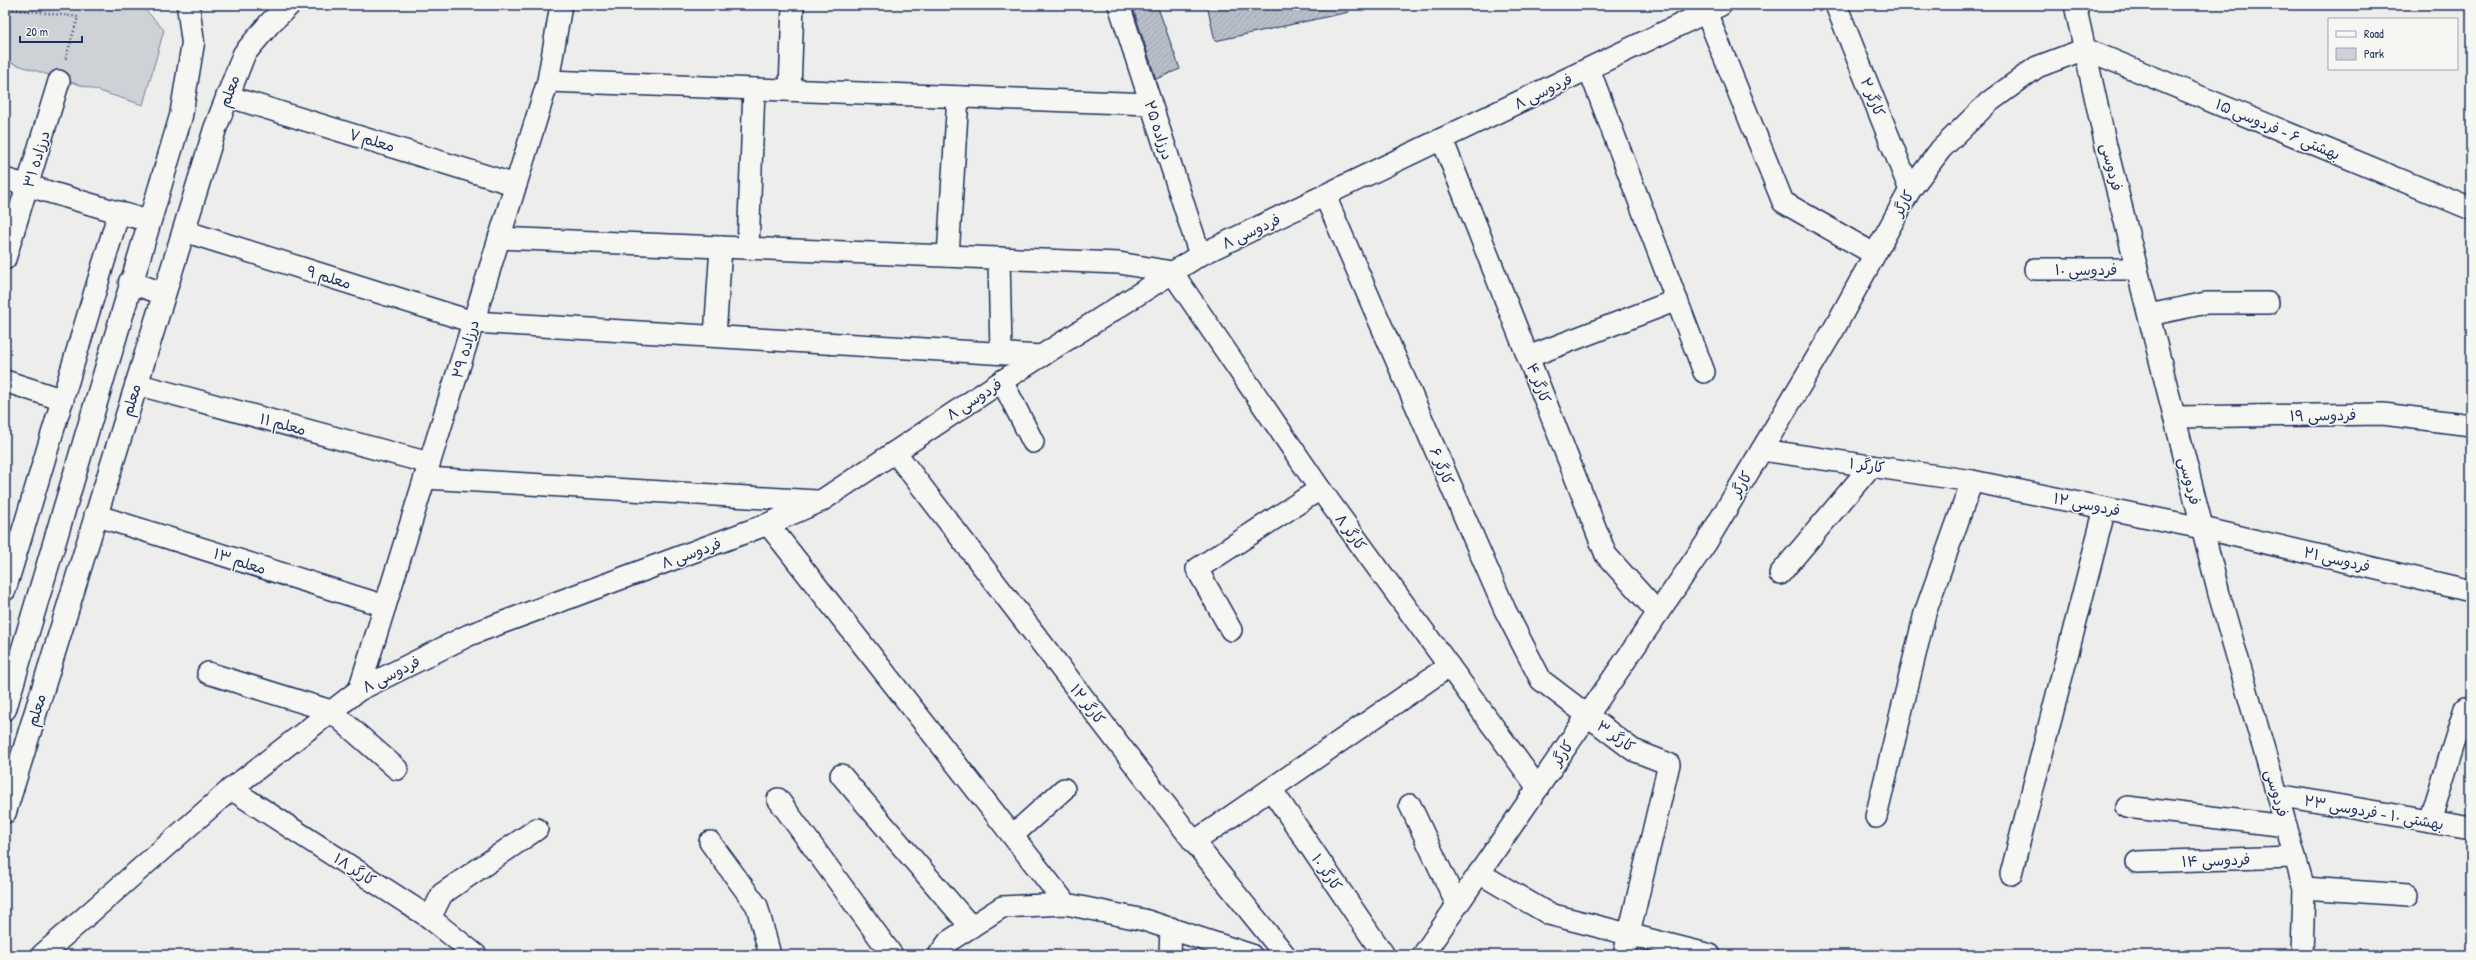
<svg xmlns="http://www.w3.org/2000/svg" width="2476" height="960" font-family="'Patrick Hand','Playpen Sans Arabic',sans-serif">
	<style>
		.green { fill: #ced2d7; stroke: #74809a }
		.building { fill: url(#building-hatch); stroke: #1b2f5e }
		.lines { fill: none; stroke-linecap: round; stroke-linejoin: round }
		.minor-casing { stroke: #1b2f5e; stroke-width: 24 }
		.major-casing { stroke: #1b2f5e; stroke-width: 25 }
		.path { stroke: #1b2f5e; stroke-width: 2.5; stroke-dasharray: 1 3; stroke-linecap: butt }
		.minor { stroke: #f6f6f2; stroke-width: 21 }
		.major { stroke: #f6f6f2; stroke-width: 22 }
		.labels { text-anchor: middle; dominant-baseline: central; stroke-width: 3; stroke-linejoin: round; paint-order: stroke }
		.street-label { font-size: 15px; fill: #1b2f5e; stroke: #f6f6f2 }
	</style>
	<defs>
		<pattern id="building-hatch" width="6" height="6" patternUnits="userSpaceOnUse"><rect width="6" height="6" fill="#b9bfc8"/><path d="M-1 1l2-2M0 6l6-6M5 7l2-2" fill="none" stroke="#9ea4ae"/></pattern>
	</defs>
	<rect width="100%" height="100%" fill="#edeeec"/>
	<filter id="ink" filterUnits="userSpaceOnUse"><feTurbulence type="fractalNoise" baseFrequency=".025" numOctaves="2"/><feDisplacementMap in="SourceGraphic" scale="8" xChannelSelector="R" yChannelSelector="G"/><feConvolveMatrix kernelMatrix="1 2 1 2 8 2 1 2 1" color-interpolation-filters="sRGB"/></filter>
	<g filter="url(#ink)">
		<polygon class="green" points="5,5 141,5 164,30 143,105 5,61"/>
		<g class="building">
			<polygon points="1132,5 1157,5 1180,69 1156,79"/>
			<polygon points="1207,5 1348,5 1349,12 1215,41"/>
		</g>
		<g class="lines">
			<g class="minor-casing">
				<g id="minor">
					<polyline points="1119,5 1200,255"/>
					<polyline points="1836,5 1910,190"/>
					<polyline points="2075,5 2106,146 2219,594 2304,888 2302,955"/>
					<polyline points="1706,12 1783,202 1874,254"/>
					<polyline points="1589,69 1704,372"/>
					<polyline points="548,81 1150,104"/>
					<polyline points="790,90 793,5"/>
					<polyline points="227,96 516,185"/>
					<polyline points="1442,139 1606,555 1658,613"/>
					<polyline points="5,179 148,221"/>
					<polyline points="1325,196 1505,610 1541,680 1633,750 1669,764 1624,955"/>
					<polyline points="184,231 473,322 1042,356"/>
					<polyline points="499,238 1119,263 1172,272 1320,489 1538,788"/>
					<polyline points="748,248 754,89"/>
					<polyline points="948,256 958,97"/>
					<polyline points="999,258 1001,353"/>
					<polyline points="5,259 59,81"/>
					<polyline points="2035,269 2137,269"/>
					<polyline points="2149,315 2206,303 2268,303"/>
					<polyline points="715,336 721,247"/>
					<polyline points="1528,357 1677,300"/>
					<polyline points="5,381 63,400"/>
					<polyline points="1002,381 1033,442"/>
					<polyline points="136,384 429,463"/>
					<polyline points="2174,417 2383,414 2471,425"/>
					<polyline points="1762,450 1972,481 2202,528 2471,591"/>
					<polyline points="895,452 1194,842 1285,955"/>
					<polyline points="425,478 817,501"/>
					<polyline points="95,515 385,606"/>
					<polyline points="768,524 1066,904"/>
					<polyline points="1780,574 1871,466"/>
					<polyline points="5,590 119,212"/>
					<polyline points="1231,630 1197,569 1320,489"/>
					<polyline points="208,673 331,711 397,769"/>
					<polyline points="359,690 548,81 561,5"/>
					<polyline points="841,775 971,927"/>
					<polyline points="231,789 430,918 476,955"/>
					<polyline points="1271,789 1384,955"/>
					<polyline points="2277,795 2471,828"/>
					<polyline points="778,799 892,955"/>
					<polyline points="1410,805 1457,905"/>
					<polyline points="2127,807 2286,826"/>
					<polyline points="1876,817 1925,613 1972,481"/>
					<polyline points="2430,821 2465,708"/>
					<polyline points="1013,835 1064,789"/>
					<polyline points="710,842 757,906 770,955"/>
					<polyline points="1194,842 1449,666"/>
					<polyline points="2137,862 2295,857"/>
					<polyline points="1479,873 1549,914 1710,955"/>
					<polyline points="2011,874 2105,508"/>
					<polyline points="2304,888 2408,895"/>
					<polyline points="430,918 442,894 537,829"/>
					<polyline points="42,955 231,789 359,690 469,635 768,524 821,501 1002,381 1200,255 1721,5"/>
					<polyline points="939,955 949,941 1002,907 1066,904 1144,920 1251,955"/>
					<polyline points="1170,955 1171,928"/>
					<polyline points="1423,955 1706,543 1834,329 1910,190 1941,149 1989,102 2037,67 2085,49 2471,209"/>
				</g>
			</g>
			<g class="major-casing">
				<g id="major">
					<polyline points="130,282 164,294"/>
					<polyline points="5,709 181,116 193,43 188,5"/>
					<polyline points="5,812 215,129 244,54 270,23 289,5"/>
				</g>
			</g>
			<polyline class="path" points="5,8 78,17 65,61"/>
			<use href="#minor" class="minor"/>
			<use href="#major" class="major"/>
		</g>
	</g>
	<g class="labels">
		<g class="street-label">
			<text transform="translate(229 91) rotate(-69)">معلم</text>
			<text transform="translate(1543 91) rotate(-26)">فردوسی ۸</text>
			<text transform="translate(1873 97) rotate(68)">کارگر ۲</text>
			<text transform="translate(2278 129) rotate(23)">بهشتی ۶ - فردوسی ۱۵</text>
			<text transform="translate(1159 130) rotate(72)">درزاده ۲۵</text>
			<text transform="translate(372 140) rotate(17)">معلم ۷</text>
			<text transform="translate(36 159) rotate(-73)">درزاده ۳۱</text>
			<text transform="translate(2112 167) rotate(76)">فردوسی</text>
			<text transform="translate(1903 203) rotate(-60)">کارگر</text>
			<text transform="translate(1251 231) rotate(-25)">فردوسی ۸</text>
			<text x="2086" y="269">فردوسی ۱۰</text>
			<text transform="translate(329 277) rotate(18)">معلم ۹</text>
			<text transform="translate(465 349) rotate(-73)">درزاده ۲۹</text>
			<text transform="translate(1539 383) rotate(69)">کارگر ۴</text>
			<text transform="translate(974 399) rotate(-33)">فردوسی ۸</text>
			<text transform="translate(131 400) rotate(-73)">معلم</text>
			<text transform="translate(2323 415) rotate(-1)">فردوسی ۱۹</text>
			<text transform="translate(283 424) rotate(15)">معلم ۱۱</text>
			<text transform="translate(1867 465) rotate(8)">کارگر ۱</text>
			<text transform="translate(1442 466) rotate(67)">کارگر ۶</text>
			<text transform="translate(2190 481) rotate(76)">فردوسی</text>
			<text transform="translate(1741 484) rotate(-59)">کارگر</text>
			<text transform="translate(2087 504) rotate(11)">فردوسی ۱۲</text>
			<text transform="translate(1351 532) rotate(54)">کارگر ۸</text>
			<text transform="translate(691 553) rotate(-20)">فردوسی ۸</text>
			<text transform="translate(2337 559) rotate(13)">فردوسی ۲۱</text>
			<text transform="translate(240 561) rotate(18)">معلم ۱۳</text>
			<text transform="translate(391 674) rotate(-27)">فردوسی ۸</text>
			<text transform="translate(1088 704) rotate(52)">کارگر ۱۲</text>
			<text transform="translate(36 710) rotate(-73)">معلم</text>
			<text transform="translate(1616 736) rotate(35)">کارگر ۳</text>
			<text transform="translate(1562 753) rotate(-56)">کارگر</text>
			<text transform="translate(2277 793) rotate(74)">فردوسی</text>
			<text transform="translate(2374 812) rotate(10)">بهشتی ۱۰ - فردوسی ۲۳</text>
			<text transform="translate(2216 860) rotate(-2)">فردوسی ۱۴</text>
			<text transform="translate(355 869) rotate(33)">کارگر ۱۸</text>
			<text transform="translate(1327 872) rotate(56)">کارگر ۱۰</text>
		</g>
	</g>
	<rect width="2476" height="960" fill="none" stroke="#f6f6f2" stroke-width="20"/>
	<rect x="10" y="10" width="2456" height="940" fill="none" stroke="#1b2f5e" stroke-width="1.5" filter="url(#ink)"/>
	<rect x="2328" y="18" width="130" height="52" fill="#f6f6f2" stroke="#9ea6b7"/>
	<rect x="2336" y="31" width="20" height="6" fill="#f6f6f2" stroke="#9ea6b7"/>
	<text x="2364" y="38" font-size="12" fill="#1b2f5e">Road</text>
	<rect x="2336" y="48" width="20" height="12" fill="#ced2d7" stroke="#9ea6b7"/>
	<text x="2364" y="58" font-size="12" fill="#1b2f5e">Park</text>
	<path d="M20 36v6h62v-6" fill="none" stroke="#1b2f5e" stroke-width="2"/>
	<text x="26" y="36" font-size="12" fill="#1b2f5e" stroke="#f6f6f2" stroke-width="3" paint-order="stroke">20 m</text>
</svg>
